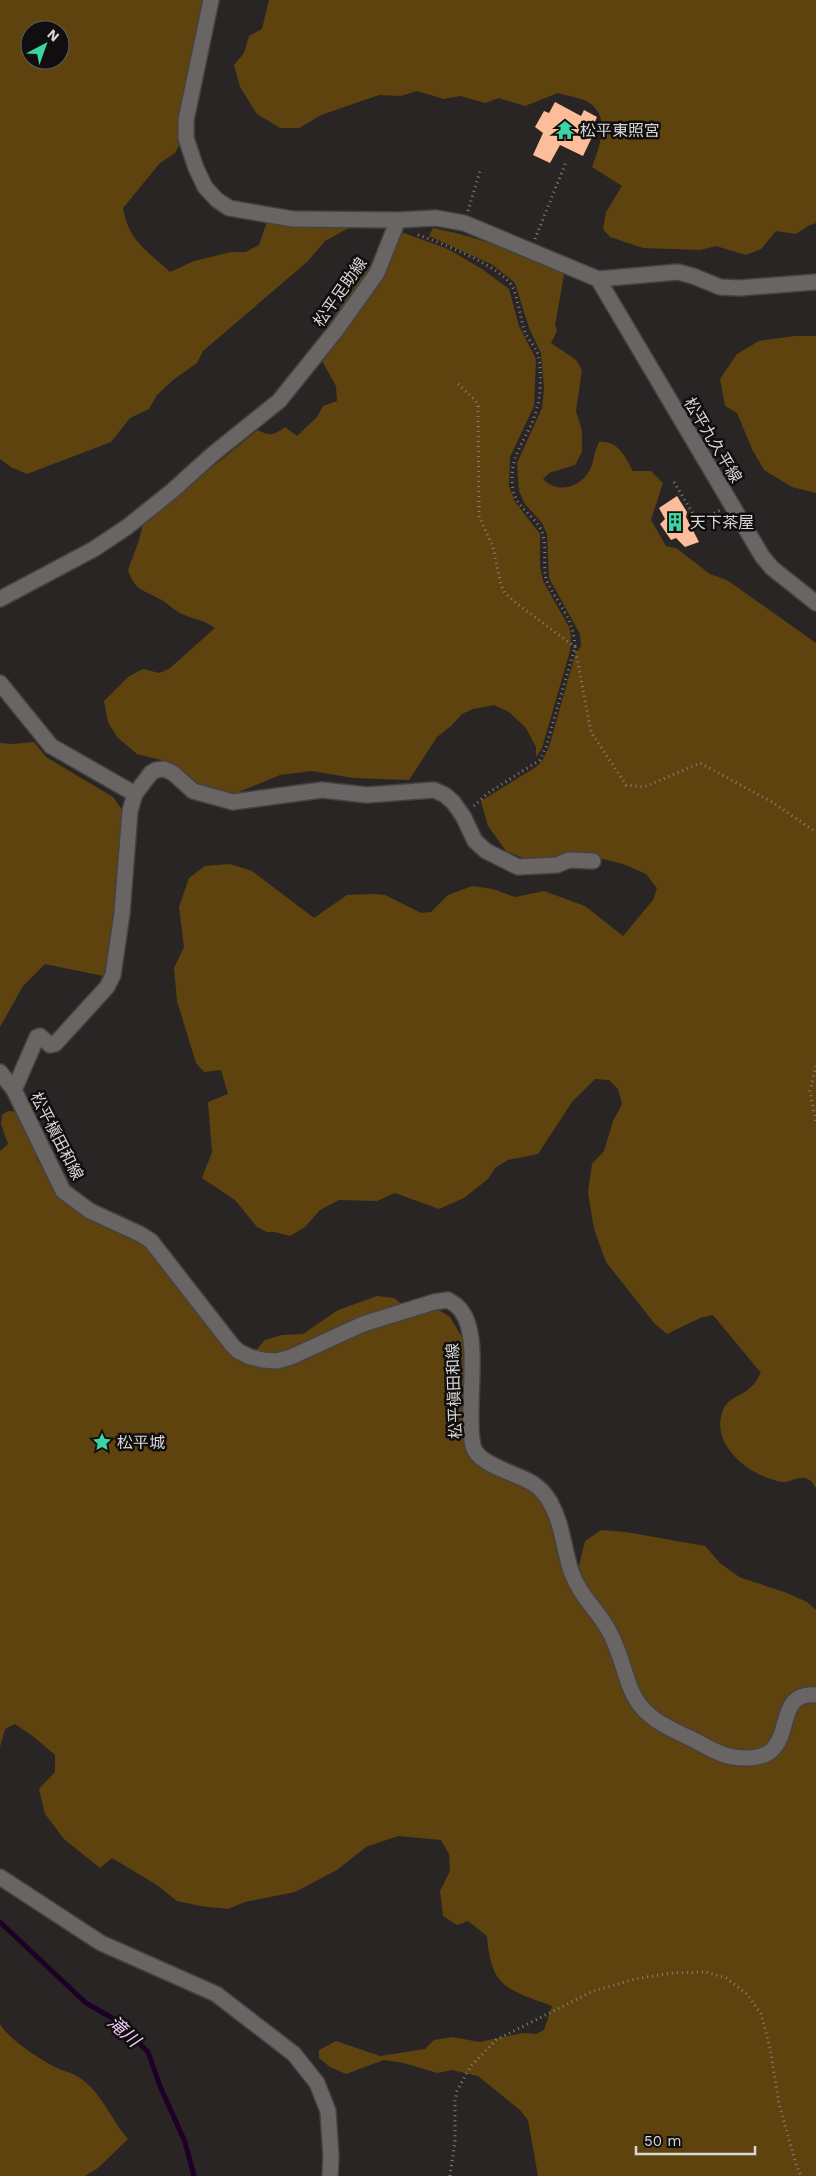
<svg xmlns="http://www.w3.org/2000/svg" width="816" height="2176" font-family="'Work Sans','Noto Sans JP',sans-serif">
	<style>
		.green { fill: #5f430f; fill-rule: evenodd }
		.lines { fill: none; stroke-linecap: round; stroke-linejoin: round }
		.stream { stroke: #1e0026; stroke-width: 5 }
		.building { fill: #fdbc9a }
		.minor-casing { stroke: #454242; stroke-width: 18 }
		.path { stroke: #838080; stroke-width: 3; stroke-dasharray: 1 4; stroke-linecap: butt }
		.minor { stroke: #696565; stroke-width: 15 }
		.labels { text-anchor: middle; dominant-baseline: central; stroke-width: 5; stroke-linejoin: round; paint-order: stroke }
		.poi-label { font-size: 16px; fill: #d9d6d6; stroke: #100e0e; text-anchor: start }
		.street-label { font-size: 16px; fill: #d9d6d6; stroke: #100e0e }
		.water-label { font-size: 18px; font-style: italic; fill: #f3c9fe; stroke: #100e0e }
	</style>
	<rect width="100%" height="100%" fill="#292525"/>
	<g class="green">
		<path d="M0,0h208l-27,141 -6,12 -15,10 -37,45c6,34 24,42 47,64l24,-11 37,-9h15l13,-7 9,-26 88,5 -31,17 -18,21 -104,89 -6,12 -24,17 -16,15 -8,14 -19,9 -19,24 -84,32 -16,-7 -11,-8zM30,30h30v30h-30z"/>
		<path d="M269,0h547v223l-8,3 -12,8 -20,-3 -15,18 -15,6 -30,-9 -16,4 -57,-2 -33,-11 -7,-8 3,-17 16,-26 -30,-19c7,-20 20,-50 -4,-65 -9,-5 -21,-6 -30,-9l-33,13 -26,-8 -14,5 -25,-7 -16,3 -27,-8 -16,5 -22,-1 -58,20 -22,13h-19l-23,-14 -17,-27 -6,-22 10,-12 5,-17 13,-7z"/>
		<path d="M433,228c44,8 86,26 128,41l3,6 -9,50 2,6 -6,12 25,17 6,10 -6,41 6,20v21l-7,13 -26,8 -6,6c15,16 39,8 48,-11 3,-9 4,-18 8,-26 19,-2 26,15 34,29h18l12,12 -12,37 15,26 10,2 34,26 17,6 89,63v845c-3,-5 -6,-9 -11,-10 -8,-2 -16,5 -23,4 -31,-5 -73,-36 -59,-72 6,-14 20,-14 29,-24 4,-3 6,-9 9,-13l-48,-58 -13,3 -33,16 -12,-10 -49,-62 -12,-33 -6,-37 4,-28 12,-13 9,-30 9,-17 -4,-15 -9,-9 -14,-1 -23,23 -34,52 -30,6 -13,8 -7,11 -24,19 -25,11 -44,-16 -18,8 -38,-1 -19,10 -15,17 -15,9 -15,-4h-8l-10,-5 -22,-27 -33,-22 10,-26 -4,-50 20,-8 -7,-24 -17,2 -8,-9 -19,-62 -3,-33 10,-21 -5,-40 10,-29 16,-12 25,-2 22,7 62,47 33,-23 24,-1 14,1 36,18 10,-1 17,-17 24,-9 21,3 22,8 29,-6 41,15 38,30 30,-36 4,-12 -11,-14 -23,-10 -29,-7 -69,2 -19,-8 -18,-25 -7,-25 55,-34 6,-6 7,-14 26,-92 6,-9 -1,-12 -31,-56 -2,-44 -5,-11 -17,-19 -6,-13 -2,-28 25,-55 2,-19 -3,-36 -12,-25 -14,-45 -22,-18 -64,-29z"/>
		<path d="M401,232l47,17 34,20 27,20 10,37 17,33 -2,47 -24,51 -1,29 6,16 25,32v32l3,15 26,46 2,9 -1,15 -28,97 -6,9v-10l-10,-19 -17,-16 -15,-7 -21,4 -11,5 -10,11 -15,12 -28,43 -56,-2 -41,-7 -32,4 -46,19 -22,-4 -21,-7 -30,-23 -24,-6 -20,-17 -9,-15 -4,-21 24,-24 15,-8 16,4 10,-4 46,-41c-11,-8 -22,-9 -33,-14 -9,-4 -15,-12 -24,-16 -17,-9 -23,-8 -30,-28l11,-30 6,-23 50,-36 63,-51c13,7 16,5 27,-3l12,9 20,-19 6,-11 14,-5 -1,-15 -14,-25 -3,-22c25,-37 49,-76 82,-107z"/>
		<polygon points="795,336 816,336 816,493 792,487 764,470 752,449 737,413 725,406 720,379 737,354 759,341"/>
		<polygon points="34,742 46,757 113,797 123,811 111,962 103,976 45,964 23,986 0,1027 0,743 13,744"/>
		<path d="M8,1111l13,1 10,19 6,29 31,42 71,36 121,128 104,-37 70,-22 16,10 16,27 2,52 -4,38 3,13 67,42 17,21 36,97 32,55 46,69 100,28 26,-50 25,-10v477h-278l-10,-56 -8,-10 -42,-34 -26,-6 -15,3 -33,-10 -20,-3 -38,14 -16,-7 -11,-9v-8l17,-9 44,15 45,-7 9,-9 19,-3 26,5 44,-9 13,1 8,-4 8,-24c-44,-17 -61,-17 -65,-70l-19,-15 -11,4 -14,-9 -3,-25 10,-20 -1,-17 -8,-14 -43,-4 -32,11 -29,23 -42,22 -50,10 -17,7 -27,-3 -24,-5 -20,-16 -45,-27 -12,10 -36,-29 -19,-25 -6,-25 16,-17v-17l-21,-18 -19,-13 -10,5 -5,18v-596l8,-7 -7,-20 1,-9z"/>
		<polygon points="377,1296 394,1298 404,1306 273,1357 253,1354 265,1340 282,1335 303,1334 338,1310"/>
		<polygon points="601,1530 626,1532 705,1546 720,1563 739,1577 787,1593 807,1602 816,1610 816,1691 804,1692 777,1739 758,1753 734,1753 645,1707 592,1601 578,1569 585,1541"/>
		<path d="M0,2024c7,14 42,37 57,44 6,3 12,4 18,7 26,14 35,44 53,64l-30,29 -13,8h-85z"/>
	</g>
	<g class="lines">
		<polyline class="stream" points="0,1922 86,2003 114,2019 148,2052 160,2086 185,2142 194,2176"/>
	</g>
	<g class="building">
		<polygon points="555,102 581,116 584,110 597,117 590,133 593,135 583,156 560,145 550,163 533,155 543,133 535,127 544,111 549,113"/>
		<polygon points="677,496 687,512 686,517 699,542 685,547 676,538 671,540 660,524 665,519 659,508"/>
	</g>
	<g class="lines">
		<g class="minor-casing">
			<g id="minor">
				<polyline points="211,0 186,120 186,138 196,168 205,187 217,200 229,208 293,219 398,220 436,218 464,223 598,279 678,272 693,276 720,287 739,288 816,282"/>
				<polyline points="598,279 762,556 772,568 816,603"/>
				<polyline points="0,599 94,549 127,527 172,491 213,454 279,401 337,329 377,273 398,220"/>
				<polyline points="0,683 51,746 135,794"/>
				<path d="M0,1072l14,18 49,101 27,20 50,23 11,7 81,104 6,6 12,6 13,3 14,1 14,-4 72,-33 71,-22 14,-2c5,3 11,6 14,12 20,27 3,99 11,134 5,19 43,27 59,37 8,5 14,12 18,19 13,23 13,45 21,69 8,24 26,38 38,60 10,18 14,37 21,56 10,29 36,40 62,52 12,6 27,16 41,18 75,11 31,-66 83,-62"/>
				<polyline points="14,1090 37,1037 40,1036 50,1045 55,1044 107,987 113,975 122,913 130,811 135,794 151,773 156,770 164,769 173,773 193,791 233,802 322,790 367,795 434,790 445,795 453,802 463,816 475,841 486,851 518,867 557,865 569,860 593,861"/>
				<polyline points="0,1877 101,1943 216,1994 294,2054 317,2083 328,2111 331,2157 330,2176"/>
			</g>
		</g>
		<g class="path">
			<polyline points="468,211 480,171"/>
			<path d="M418,235c23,8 84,31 95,53 6,14 7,30 12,44 3,7 9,13 12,20 5,11 4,44 0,56 -8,32 -30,45 -24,82 3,16 18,24 26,36 10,16 3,36 7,53 2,6 7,14 11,20 10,16 17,29 18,48l-29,100 -6,13 -52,33 -14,13"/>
			<polyline points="535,239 566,162"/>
			<polyline points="458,384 475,400 478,406 479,516 493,547 501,585 505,593 516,603 575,647 591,732 626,785 644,787 700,763 772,802 816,832"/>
			<polyline points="674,482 698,522 720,510"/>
			<polyline points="816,1066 810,1091 816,1122"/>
			<polyline points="450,2176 455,2141 455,2101 457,2091 470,2067 496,2040 591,1992 635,1979 671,1973 706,1972 726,1978 747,1994 761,2014 770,2048 779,2104 796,2164 801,2176"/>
		</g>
		<use href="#minor" class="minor"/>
	</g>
	<defs>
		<g id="temple-bare" transform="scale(1.5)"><path d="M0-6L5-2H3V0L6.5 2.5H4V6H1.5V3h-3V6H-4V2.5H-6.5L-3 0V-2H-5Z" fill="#3bd4a4" stroke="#100e0e" stroke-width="2.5" paint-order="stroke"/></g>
		<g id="building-bare" transform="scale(1.5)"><path d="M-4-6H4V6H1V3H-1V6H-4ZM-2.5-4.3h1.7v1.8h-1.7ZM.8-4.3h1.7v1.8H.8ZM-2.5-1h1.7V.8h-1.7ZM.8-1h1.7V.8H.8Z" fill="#3bd4a4" stroke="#100e0e" stroke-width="2.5" paint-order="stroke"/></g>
		<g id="sight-bare" transform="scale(1.5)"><path d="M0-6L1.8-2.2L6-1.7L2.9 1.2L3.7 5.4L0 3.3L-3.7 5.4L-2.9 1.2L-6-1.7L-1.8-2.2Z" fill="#3bd4a4" stroke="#100e0e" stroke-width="2.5" paint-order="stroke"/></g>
	</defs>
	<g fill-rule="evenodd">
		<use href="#temple-bare" x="565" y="130"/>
		<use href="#building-bare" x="675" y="522"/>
		<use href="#sight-bare" x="102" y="1442"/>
	</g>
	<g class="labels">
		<g class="poi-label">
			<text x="580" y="130">松平東照宮</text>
			<text x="690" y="522">天下茶屋</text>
			<text x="117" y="1442">松平城</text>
		</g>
		<g class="street-label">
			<text transform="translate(340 292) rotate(-55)">松平足助線</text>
			<text transform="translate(713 440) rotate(59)">松平九久平線</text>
			<text transform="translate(57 1136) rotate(63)">松平槇田和線</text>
			<text transform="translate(454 1391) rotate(-92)">松平槇田和線</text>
		</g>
		<g class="water-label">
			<text transform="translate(124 2031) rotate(42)">滝川</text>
		</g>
	</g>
	<g transform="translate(45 45) rotate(41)"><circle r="24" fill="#100e0e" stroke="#605e5e"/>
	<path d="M0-4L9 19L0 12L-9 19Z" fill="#3bd4a4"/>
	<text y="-8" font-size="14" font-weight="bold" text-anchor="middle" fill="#d9d6d6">N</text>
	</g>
	<path d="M636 2146v8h119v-8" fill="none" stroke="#d9d6d6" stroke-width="2.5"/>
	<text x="644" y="2146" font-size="15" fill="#d9d6d6" stroke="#100e0e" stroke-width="4" paint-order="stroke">50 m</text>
</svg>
